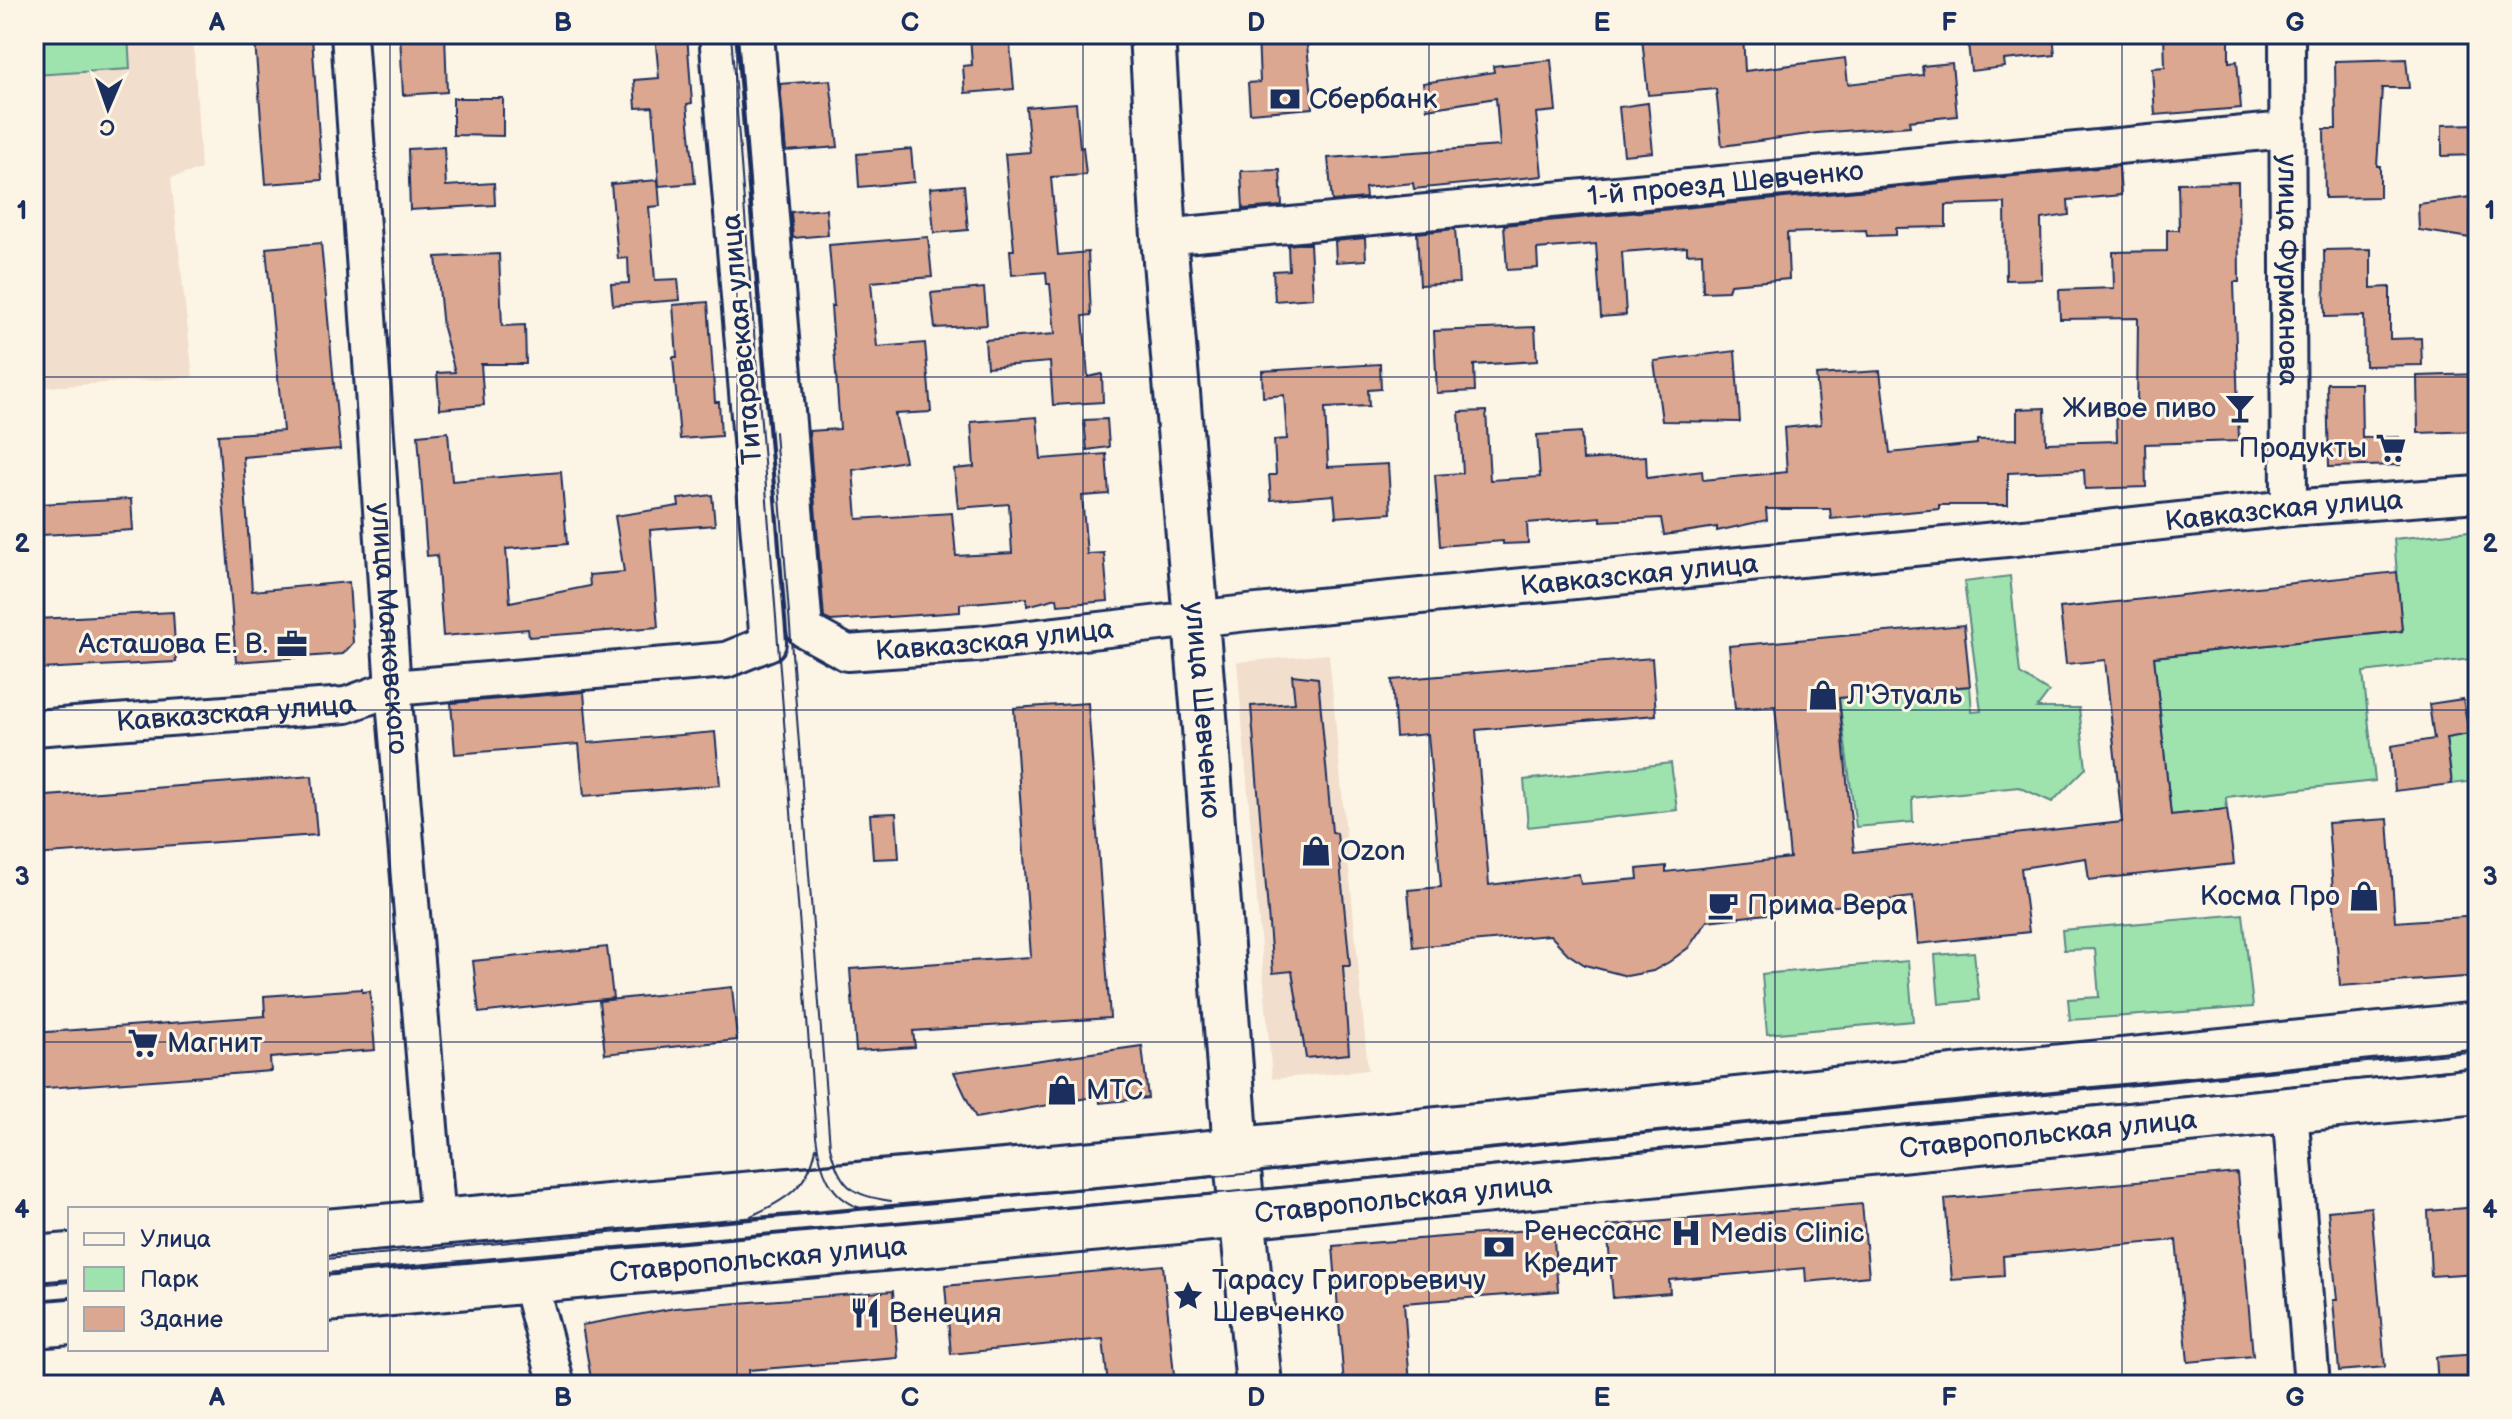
<svg xmlns="http://www.w3.org/2000/svg" width="2512" height="1419" font-family="'Balsamiq Sans',sans-serif">
	<style>
		.built { fill: #f2decc }
		.green { fill: #9ee2ad; stroke: #5c8886; stroke-width: 2 }
		.building { fill: #dba790; stroke: #1b2f5e; stroke-width: 2 }
		.lines { fill: none; stroke-linecap: round; stroke-linejoin: round }
		.street-casing { stroke: #1b2f5e; stroke-width: 40 }
		.secondary-casing { stroke: #1b2f5e; stroke-width: 50 }
		.primary-casing { stroke: #1b2f5e; stroke-width: 50 }
		.street { stroke: #fcf5e5; stroke-width: 34 }
		.secondary { stroke: #fcf5e5; stroke-width: 44 }
		.primary { stroke: #fcf5e5; stroke-width: 44 }
		.tram { stroke: #1b2f5e; stroke-width: 2 }
		.grid { fill: none; stroke: #1b2f5e; stroke-width: 2; stroke-opacity: 0.55 }
		.labels { text-anchor: middle; dominant-baseline: central; stroke-width: 6; stroke-linejoin: round; paint-order: stroke }
		.poi-label { font-size: 28px; fill: #1b2f5e; stroke: #fcf5e5; text-anchor: start }
		.street-label { font-size: 28px; fill: #1b2f5e; stroke: #fcf5e5 }
		.neatline { fill: none; stroke: #1b2f5e; stroke-width: 3 }
		.grid-label { font-size: 26px; text-anchor: middle; font-weight: bold; fill: #1b2f5e }
	</style>
	<rect width="100%" height="100%" fill="#fcf5e5"/>
	<filter id="ink" filterUnits="userSpaceOnUse"><feTurbulence type="fractalNoise" baseFrequency=".0125" numOctaves="2"/><feDisplacementMap in="SourceGraphic" scale="16" xChannelSelector="R" yChannelSelector="G"/><feConvolveMatrix kernelMatrix="1 2 1 2 8 2 1 2 1" color-interpolation-filters="sRGB"/></filter>
	<g filter="url(#ink)">
		<g class="built">
			<polygon points="34,34 193,36 201,169 171,178 193,377 34,388"/>
			<polygon points="1329,654 1368,1070 1272,1079 1237,662"/>
		</g>
		<g class="green">
			<polygon points="34,34 128,34 130,69 34,75"/>
			<polygon points="2478,530 2478,658 2363,672 2375,781 2226,797 2227,809 2171,815 2154,657 2402,631 2394,539"/>
			<polygon points="2010,576 2020,674 2049,692 2037,708 2079,708 2086,768 2052,802 2019,787 1912,798 1913,822 1856,827 1839,698 1970,686 1972,712 1981,711 1964,582"/>
			<polygon points="2469,734 2477,781 2452,784 2446,738"/>
			<polygon points="1671,763 1677,810 1528,827 1524,780"/>
			<polygon points="2243,914 2253,1007 2070,1020 2068,999 2099,997 2095,949 2064,950 2062,930"/>
			<polygon points="1974,952 1979,1000 1939,1004 1935,955"/>
			<polygon points="1908,961 1913,1021 1767,1034 1762,974"/>
		</g>
		<g class="building">
			<polygon points="400,34 445,34 447,92 403,95"/>
			<polygon points="655,34 687,34 692,103 687,104 695,183 659,186 653,107 636,108 634,80 659,78"/>
			<polygon points="970,34 1009,34 1014,89 965,93 963,66 972,65"/>
			<polygon points="1258,34 1306,34 1313,108 1250,113 1248,83 1260,82"/>
			<polygon points="1692,34 1743,34 1745,71 1845,58 1848,84 1923,75 1922,66 1952,63 1957,116 1909,121 1910,126 1817,133 1722,146 1716,89 1648,95 1642,38"/>
			<polygon points="1967,34 2053,34 2055,55 2004,60 2005,67 1971,71"/>
			<polygon points="2164,34 2229,34 2229,62 2237,61 2241,108 2155,115 2152,68 2165,67"/>
			<polygon points="312,37 322,180 266,184 255,41"/>
			<polygon points="2406,59 2409,88 2382,88 2377,166 2380,166 2380,197 2325,198 2324,129 2336,129 2335,61"/>
			<polygon points="1551,60 1556,111 1536,113 1542,176 1414,189 1413,183 1365,188 1366,198 1332,201 1328,158 1500,146 1496,98 1427,109 1423,83 1494,72 1493,66"/>
			<polygon points="830,80 838,147 786,151 780,84"/>
			<polygon points="453,98 503,98 503,136 453,135"/>
			<polygon points="1076,103 1080,148 1083,147 1086,175 1051,177 1058,255 1088,252 1091,315 1083,316 1088,377 1102,374 1103,402 1053,405 1050,362 987,367 985,340 1055,334 1050,284 1047,284 1046,272 1012,275 1010,250 1014,250 1005,154 1030,152 1026,107"/>
			<polygon points="1648,103 1653,152 1624,155 1619,107"/>
			<polygon points="2478,124 2478,155 2442,156 2442,125"/>
			<polygon points="444,147 446,186 494,183 495,205 410,210 408,149"/>
			<polygon points="911,149 914,182 859,187 857,154"/>
			<polygon points="2119,166 2121,195 2068,200 2069,215 2041,219 2042,279 2006,280 2005,203 1946,205 1946,227 1896,228 1896,235 1867,236 1866,230 1787,233 1789,279 1730,284 1728,291 1703,292 1702,253 1687,254 1687,247 1622,252 1626,315 1601,317 1596,244 1537,249 1538,268 1507,270 1504,225"/>
			<polygon points="1280,170 1282,206 1243,209 1241,171"/>
			<polygon points="658,180 660,206 649,207 655,280 678,279 680,300 613,305 611,284 629,283 628,258 618,259 611,184"/>
			<polygon points="2238,182 2239,282 2234,282 2239,441 2145,444 2146,487 2085,489 2084,470 2008,473 2008,505 1939,505 1939,509 1831,519 1830,509 1766,509 1767,520 1717,531 1717,527 1664,535 1661,518 1601,521 1601,517 1527,523 1528,543 1503,544 1503,541 1440,546 1435,475 1463,473 1459,412 1486,411 1490,480 1540,477 1537,435 1581,432 1583,460 1646,456 1647,478 1702,471 1703,480 1787,472 1784,428 1821,424 1816,375 1880,371 1890,453 1977,444 1977,440 2017,439 2017,409 2045,408 2046,443 2117,441 2116,408 2137,408 2138,318 2060,319 2059,290 2114,288 2113,252 2167,251 2167,230 2179,230 2178,183"/>
			<polygon points="964,185 968,230 934,233 930,188"/>
			<polygon points="2471,197 2470,238 2419,230 2418,204"/>
			<polygon points="826,209 828,235 793,238 791,212"/>
			<polygon points="1455,229 1459,283 1420,285 1417,233"/>
			<polygon points="928,237 932,277 871,282 877,347 925,343 931,412 895,414 905,461 853,470 857,519 952,513 956,556 1012,553 1009,504 958,508 954,469 974,467 971,422 1037,417 1041,459 1106,454 1109,494 1082,496 1087,554 1104,553 1108,601 1058,605 1057,598 1027,606 1027,598 960,604 960,612 831,621 824,618 809,431 840,429 831,306 834,306 829,245"/>
			<polygon points="1365,238 1366,260 1336,262 1335,241"/>
			<polygon points="321,243 340,449 243,457 252,591 349,582 353,643 343,654 236,662 218,435 283,431 266,248"/>
			<polygon points="1297,244 1310,244 1313,298 1275,301 1273,271 1289,270 1288,245"/>
			<polygon points="2371,249 2371,288 2390,287 2390,339 2421,338 2422,365 2365,366 2364,316 2325,317 2324,250"/>
			<polygon points="499,254 502,326 525,325 526,364 481,364 484,405 440,409 437,373 455,372 443,328 436,257"/>
			<polygon points="984,288 987,325 935,328 931,293"/>
			<polygon points="708,302 715,402 719,402 721,436 680,439 673,357 677,357 673,305"/>
			<polygon points="1535,327 1537,361 1474,365 1475,391 1437,393 1434,331"/>
			<polygon points="1735,351 1740,422 1662,421 1654,361"/>
			<polygon points="1380,364 1381,389 1368,390 1369,406 1325,408 1328,467 1388,464 1391,513 1336,517 1334,495 1271,500 1269,475 1276,475 1274,440 1287,439 1284,395 1263,397 1262,371"/>
			<polygon points="2478,374 2478,431 2418,433 2417,376"/>
			<polygon points="2327,383 2361,383 2362,438 2399,437 2400,465 2329,467"/>
			<polygon points="1107,419 1109,447 1087,450 1084,420"/>
			<polygon points="448,432 452,481 561,472 567,544 506,549 510,602 590,586 589,575 624,572 615,516 679,506 678,499 712,495 715,525 650,530 658,627 529,637 528,629 443,636 437,555 427,556 418,435"/>
			<polygon points="131,499 133,530 42,535 40,504"/>
			<polygon points="2397,572 2402,631 2154,657 2171,815 2227,809 2234,864 2089,880 2086,858 2021,868 2029,932 1918,944 1913,897 1707,921 1688,948 1669,962 1653,971 1627,976 1585,965 1568,954 1550,935 1413,947 1408,890 1441,887 1428,734 1396,737 1392,680 1652,658 1656,715 1476,730 1489,885 1579,874 1581,884 1638,879 1637,869 1666,866 1666,872 1790,858 1775,706 1735,709 1729,646 1964,625 1970,686 1839,698 1854,852 2122,822 2105,660 2066,664 2060,608"/>
			<polygon points="173,612 176,662 40,669 38,619"/>
			<polygon points="1292,675 1318,678 1332,832 1337,833 1350,966 1343,966 1349,1054 1306,1058 1292,971 1273,973 1251,706 1295,703"/>
			<polygon points="584,692 588,743 715,732 720,785 584,796 579,744 455,754 451,703"/>
			<polygon points="2463,699 2469,734 2446,738 2452,784 2395,791 2391,746 2434,739 2429,704"/>
			<polygon points="1088,703 1110,1018 913,1031 915,1047 856,1051 850,969 1031,957 1014,708"/>
			<polygon points="312,776 317,835 34,855 34,797"/>
			<polygon points="896,813 899,858 873,859 870,814"/>
			<polygon points="2388,819 2395,922 2478,916 2478,976 2340,986 2328,823"/>
			<polygon points="607,947 613,998 479,1013 473,961"/>
			<polygon points="732,987 737,1040 605,1054 599,1001"/>
			<polygon points="362,989 362,992 370,991 375,1050 270,1058 271,1071 34,1089 34,1033 265,1016 264,996"/>
			<polygon points="1142,1046 1148,1098 1100,1103 1099,1096 976,1118 954,1072"/>
			<polygon points="2237,1173 2253,1356 2188,1362 2176,1240 2003,1256 2004,1276 1952,1280 1945,1199"/>
			<polygon points="1862,1204 1869,1276 1806,1282 1805,1268 1669,1280 1670,1293 1613,1298 1607,1226"/>
			<polygon points="2371,1207 2385,1367 2339,1371 2333,1300 2337,1300 2328,1211"/>
			<polygon points="2478,1207 2478,1273 2431,1276 2428,1211"/>
			<polygon points="1553,1228 1558,1291 1404,1303 1410,1385 1344,1385 1333,1246"/>
			<polygon points="1163,1265 1175,1385 1108,1385 1103,1339 951,1354 945,1286"/>
			<polygon points="893,1291 898,1358 749,1370 750,1385 592,1385 582,1325 675,1308"/>
			<polygon points="2478,1354 2478,1385 2438,1385 2436,1357"/>
		</g>
		<g class="lines">
			<g class="street-casing">
				<g id="street">
					<path id="s1" d="M349,34l44,654 45,534"/>
					<path id="s2" d="M756,34l49,596 42,23 130,-9 270,-31 759,-74 283,-31 189,-14"/>
					<path id="s3" d="M2287,34l2,474"/>
					<path id="s4" d="M1164,237l1122,-107"/>
					<path id="s5" d="M34,728l312,-23 47,-17 333,-28 42,-17 -51,-609"/>
					<polyline points="2290,1109 2312,1385"/>
					<polyline points="529,1280 557,1385"/>
				</g>
			</g>
			<g class="secondary-casing">
				<g id="secondary">
					<path id="s6" d="M1152,34l12,203 41,491 31,422 23,235"/>
				</g>
			</g>
			<g class="primary-casing">
				<g id="primary">
					<polyline points="326,1232 1151,1159 2478,1025"/>
					<polyline points="34,1259 70,1256"/>
					<path id="s7" d="M326,1299l917,-84 1235,-124"/>
					<polyline points="34,1325 70,1322"/>
				</g>
			</g>
			<use href="#street" class="street"/>
			<use href="#secondary" class="secondary"/>
			<use href="#primary" class="primary"/>
			<g class="tram">
				<path d="M731,34l85,1102c4,33 13,62 47,73"/>
				<path d="M775,432l55,715c10,40 21,48 61,54"/>
				<path d="M751,1216c33,-15 58,-29 65,-68"/>
				<polyline points="326,1259 1152,1183 2478,1051"/>
				<polyline points="326,1273 1241,1191 2478,1067"/>
				<polyline points="34,1285 70,1282"/>
				<polyline points="34,1300 70,1297"/>
			</g>
		</g>
	</g>
	<path class="grid" d="M390,34v1351M737,34v1351M1083,34v1351M1429,34v1351M1775,34v1351M2122,34v1351M34,377h2444M34,710h2444M34,1042h2444"/>
	<defs>
		<g id="bank-bare" transform="scale(2.4)"><path d="M-6-4H6V4H-6ZM0-2.3a2.3 2.3 0 1 0 0 4.6a2.3 2.3 0 1 0 0-4.6Z" fill="#1b2f5e" stroke="#fcf5e5" stroke-width="2.5" paint-order="stroke"/></g>
		<g id="bar-bare" transform="scale(2.4)"><path d="M-6-5H6L.8 .8V4.5H3.5V6h-7V4.5H-.8V.8Z" fill="#1b2f5e" stroke="#fcf5e5" stroke-width="2.5" paint-order="stroke"/></g>
		<g id="supermarket-bare" transform="scale(2.4)"><path d="M-6-5.5h2.5l.6 2H6L4.5 2H-2.5L-4.4-4H-6ZM-1.5 3.2a1.3 1.3 0 1 0 .1 0ZM3 3.2a1.3 1.3 0 1 0 .1 0Z" fill="#1b2f5e" stroke="#fcf5e5" stroke-width="2.5" paint-order="stroke"/></g>
		<g id="office-bare" transform="scale(2.4)"><path d="M-6-3h4V-5.5h4V-3h4V5H-6ZM-1-4.5V-3h2v-1.5ZM-6 0V1H6V0Z" fill="#1b2f5e" stroke="#fcf5e5" stroke-width="2.5" paint-order="stroke"/></g>
		<g id="shop-bare" transform="scale(2.4)"><path d="M-5-2.5h2.3a2.7 3.5 0 0 1 5.4 0H5L5.5 6h-11ZM-1.5-2.5h3a1.5 2.3 0 0 0-3 0Z" fill="#1b2f5e" stroke="#fcf5e5" stroke-width="2.5" paint-order="stroke"/></g>
		<g id="cafe-bare" transform="scale(2.4)"><path d="M-5.5-4.5H6V0H3Q3 3.5 0 3.5H-2.5Q-5.5 3.5-5.5 0ZM3-3.2v2h1.7v-2ZM-6 4.5H4V6H-6Z" fill="#1b2f5e" stroke="#fcf5e5" stroke-width="2.5" paint-order="stroke"/></g>
		<g id="hospital-bare" transform="scale(2.4)"><path d="M-5-5h3v3.5h4V-5h3V5h-3V1.5h-4V5h-3Z" fill="#1b2f5e" stroke="#fcf5e5" stroke-width="2.5" paint-order="stroke"/></g>
		<g id="sight-bare" transform="scale(2.4)"><path d="M0-6L1.8-2.2L6-1.7L2.9 1.2L3.7 5.4L0 3.3L-3.7 5.4L-2.9 1.2L-6-1.7L-1.8-2.2Z" fill="#1b2f5e" stroke="#fcf5e5" stroke-width="2.5" paint-order="stroke"/></g>
		<g id="restaurant-bare" transform="scale(2.4)"><path d="M-5-6h1v4h1v-4h1v4h1v-4h1v5L-1.5 .5V6h-2V.5L-5-1ZM5-6V6H3V1.5H1.5Q1.5-4 5-6Z" fill="#1b2f5e" stroke="#fcf5e5" stroke-width="2.5" paint-order="stroke"/></g>
	</defs>
	<g fill-rule="evenodd">
		<use href="#bank-bare" x="1285" y="99"/>
		<use href="#bar-bare" x="2240" y="408"/>
		<use href="#supermarket-bare" x="2391" y="448"/>
		<use href="#office-bare" x="292" y="644"/>
		<use href="#shop-bare" x="1823" y="695"/>
		<use href="#shop-bare" x="1316" y="851"/>
		<use href="#shop-bare" x="2364" y="896"/>
		<use href="#cafe-bare" x="1723" y="905"/>
		<use href="#supermarket-bare" x="143" y="1043"/>
		<use href="#shop-bare" x="1062" y="1090"/>
		<use href="#hospital-bare" x="1686" y="1233"/>
		<use href="#bank-bare" x="1499" y="1247"/>
		<use href="#sight-bare" x="1188" y="1296"/>
		<use href="#restaurant-bare" x="865" y="1313"/>
	</g>
	<g class="labels">
		<g class="poi-label">
			<text x="1309" y="99">Сбербанк</text>
			<text x="2216" y="408" text-anchor="end">Живое пиво</text>
			<text x="2367" y="448" text-anchor="end">Продукты</text>
			<text x="268" y="644" text-anchor="end">Асташова Е. В.</text>
			<text x="1847" y="695">Л'Этуаль</text>
			<text x="1340" y="851">Ozon</text>
			<text x="2340" y="896" text-anchor="end">Косма Про</text>
			<text x="1747" y="905">Прима Вера</text>
			<text x="167" y="1043">Магнит</text>
			<text x="1086" y="1090">МТС</text>
			<text x="1523" y="1231">Ренессанс<tspan x="1523" dy="32">Кредит</tspan></text>
			<text x="1710" y="1233">Medis Clinic</text>
			<text x="1212" y="1280">Тарасу Григорьевичу<tspan x="1212" dy="32">Шевченко</tspan></text>
			<text x="889" y="1313">Венеция</text>
		</g>
		<g class="street-label">
			<text stroke="none"><textPath href="#s4" startOffset="564">1-й проезд Шевченко</textPath></text>
			<text stroke="none"><textPath href="#s3" startOffset="236">улица Фурманова</textPath></text>
			<text transform="translate(742 339) rotate(-95)">Титаровская улица</text>
			<text stroke="none"><textPath href="#s2" startOffset="2090">Кавказская улица</textPath></text>
			<text stroke="none"><textPath href="#s2" startOffset="1442">Кавказская улица</textPath></text>
			<text stroke="none"><textPath href="#s1" startOffset="596">улица Маяковского</textPath></text>
			<text stroke="none"><textPath href="#s2" startOffset="794">Кавказская улица</textPath></text>
			<text stroke="none"><textPath href="#s5" startOffset="202">Кавказская улица</textPath></text>
			<text stroke="none"><textPath href="#s6" startOffset="678">улица Шевченко</textPath></text>
			<text stroke="none"><textPath href="#s7" startOffset="1730">Ставропольская улица</textPath></text>
			<text stroke="none"><textPath href="#s7" startOffset="1082">Ставропольская улица</textPath></text>
			<text stroke="none"><textPath href="#s7" startOffset="434">Ставропольская улица</textPath></text>
		</g>
	</g>
	<rect width="2512" height="1419" fill="none" stroke="#fcf5e5" stroke-width="88"/>
	<rect x="68" y="1207" width="260" height="144" fill="#fcf5e5" stroke="#a2a6af" stroke-width="2"/>
	<rect x="84" y="1233" width="40" height="12" fill="#fcf5e5" stroke="#a2a6af" stroke-width="2"/>
	<text x="140" y="1247" font-size="24" fill="#1b2f5e">Улица</text>
	<rect x="84" y="1267" width="40" height="24" fill="#9ee2ad" stroke="#a2a6af" stroke-width="2"/>
	<text x="140" y="1287" font-size="24" fill="#1b2f5e">Парк</text>
	<rect x="84" y="1307" width="40" height="24" fill="#dba790" stroke="#a2a6af" stroke-width="2"/>
	<text x="140" y="1327" font-size="24" fill="#1b2f5e">Здание</text>
	<g transform="translate(108 108) rotate(182)" stroke="#fcf5e5" stroke-width="6" paint-order="stroke">
	<path d="M0-6L14 30L0 20L-14 30Z" fill="#1b2f5e"/>
	<text y="-12" font-size="22" font-weight="bold" text-anchor="middle" fill="#1b2f5e">С</text>
	</g>
	<rect x="44" y="44" width="2424" height="1331" class="neatline"/>
	<g class="grid-label">
		<text x="217" y="31">A</text>
		<text x="563" y="31">B</text>
		<text x="910" y="31">C</text>
		<text x="1256" y="31">D</text>
		<text x="1602" y="31">E</text>
		<text x="1949" y="31">F</text>
		<text x="2295" y="31">G</text>
		<text x="22" y="219">1</text>
		<text x="2490" y="219">1</text>
		<text x="22" y="552">2</text>
		<text x="2490" y="552">2</text>
		<text x="22" y="885">3</text>
		<text x="2490" y="885">3</text>
		<text x="22" y="1218">4</text>
		<text x="2490" y="1218">4</text>
		<text x="217" y="1406">A</text>
		<text x="563" y="1406">B</text>
		<text x="910" y="1406">C</text>
		<text x="1256" y="1406">D</text>
		<text x="1602" y="1406">E</text>
		<text x="1949" y="1406">F</text>
		<text x="2295" y="1406">G</text>
	</g>
</svg>
